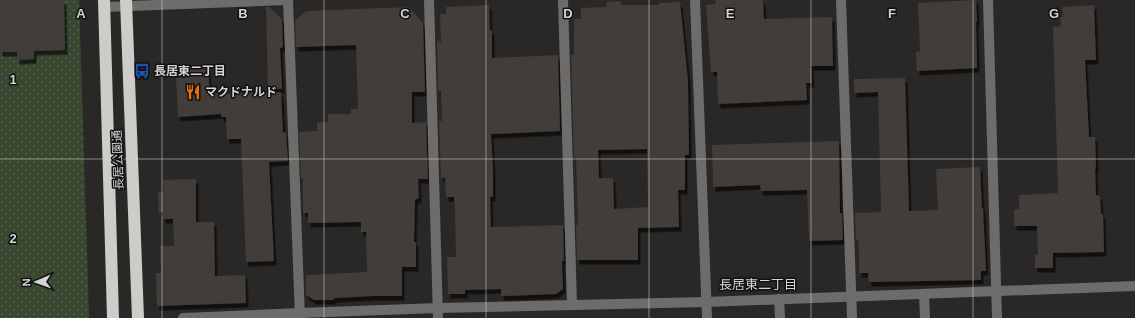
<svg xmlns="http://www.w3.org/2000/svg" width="1135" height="318" font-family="Arial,'Noto Sans JP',sans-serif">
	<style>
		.park { fill: url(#park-dots) }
		.building { fill: #3f3c3b; fill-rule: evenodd; filter: url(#shadow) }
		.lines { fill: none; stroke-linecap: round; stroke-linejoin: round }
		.minor { stroke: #6d6c6b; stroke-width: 10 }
		.highway { stroke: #cdccc9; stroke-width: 12 }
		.grid { fill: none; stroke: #d4d3d2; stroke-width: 1; stroke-opacity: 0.55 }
		.labels { text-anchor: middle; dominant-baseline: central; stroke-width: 3; stroke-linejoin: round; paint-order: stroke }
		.poi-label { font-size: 12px; font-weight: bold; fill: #d4d3d2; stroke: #121110; text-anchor: start }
		.street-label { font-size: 12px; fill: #d4d3d2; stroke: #121110 }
		.neighbourhood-label { font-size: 13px; fill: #d4d3d2; stroke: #121110 }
		.grid-label { font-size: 13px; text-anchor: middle; font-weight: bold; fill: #d4d3d2; stroke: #121110; stroke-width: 3; stroke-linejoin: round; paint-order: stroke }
	</style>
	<defs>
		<pattern id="park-dots" width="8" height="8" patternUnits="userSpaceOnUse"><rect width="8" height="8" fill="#3a4730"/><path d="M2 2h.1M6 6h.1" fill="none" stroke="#56614d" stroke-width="1.8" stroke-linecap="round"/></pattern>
		<filter id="shadow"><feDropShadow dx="2.5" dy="4.5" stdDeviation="0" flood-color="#0009"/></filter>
	</defs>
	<rect width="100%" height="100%" fill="#2a2826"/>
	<polygon class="park" points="0,0 79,0 89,318 0,318"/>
	<g class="building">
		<polygon points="0,0 64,0 65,50 34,51 34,59 17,60 17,52 0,52"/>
		<polygon points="715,0 763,0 764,19 832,17 833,66 811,66 812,83 806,83 807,100 718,104 717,72 711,72 706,5 716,4"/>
		<polygon points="976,0 977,22 976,22 977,68 917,71 916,52 920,51 918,3"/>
		<path d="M621,1v4h38v-2l21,-1 8,79 1,74h-4v35h-7l1,37 -41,1v32h-61l-1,-35h2l-2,-67h-2l-3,-103h3v-36h7v-11l26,-1v-5zM647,149l1,58 -34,2 -1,-31h-14l-1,-28z"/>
		<polygon points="489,5 490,30 492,30 492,58 558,55 560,131 491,134 493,170 493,197 490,197 491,227 563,225 564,261 562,261 563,289 556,294 501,296 501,289 465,290 465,294 448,294 447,257 456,257 455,211 454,197 446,197 445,177 441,178 439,121 442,121 441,91 438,91 437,39 441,43 440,14 446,14 446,7"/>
		<polygon points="1094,5 1096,60 1085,60 1089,137 1095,137 1096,169 1095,169 1096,195 1100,196 1101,214 1103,214 1104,252 1053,253 1053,268 1035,268 1035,255 1038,255 1037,226 1014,226 1014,210 1019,209 1019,195 1058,193 1053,27 1061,26 1060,17 1063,17 1062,7"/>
		<polygon points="266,7 269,7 282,19 283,47 280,48 282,89 268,89"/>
		<polygon points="409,7 423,23 425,92 412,92 412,123 426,122 428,179 418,179 419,198 415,200 414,242 416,242 416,267 402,267 402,296 372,296 335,298 333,300 314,300 306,295 306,275 367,272 366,232 361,232 361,222 308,223 308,213 303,213 303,179 301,179 299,132 317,131 317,122 328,122 328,114 351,114 351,109 358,109 356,45 296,47 295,21 306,11"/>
		<polygon points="208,68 210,94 281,92 283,133 286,132 288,161 269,162 274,261 246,262 241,139 227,139 226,117 221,117 221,114 178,117 176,78 187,77 187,69"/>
		<polygon points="905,78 909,211 938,210 936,169 980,167 982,208 983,208 986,271 981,271 981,280 869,282 868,273 859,273 859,253 858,240 856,240 855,213 881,212 878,92 854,93 854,79"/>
		<polygon points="839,141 840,213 842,213 843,240 809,241 807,190 761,191 760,185 713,187 712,145"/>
		<polygon points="196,179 196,222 214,222 215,276 245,275 246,303 157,306 156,273 161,273 160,246 174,246 173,219 163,219 163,212 159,213 158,192 164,191 163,180"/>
	</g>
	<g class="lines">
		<g class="minor">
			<polyline points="288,0 300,318"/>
			<polyline points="429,0 438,318"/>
			<polyline points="563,0 572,305"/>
			<polyline points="695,0 707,318"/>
			<polyline points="841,0 852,318"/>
			<polyline points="988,0 997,318"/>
			<polyline points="104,7 287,0"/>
			<polyline points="924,294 925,318"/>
			<polyline points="779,299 780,318"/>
			<polyline points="183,318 300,313 438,308 706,302 1135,286"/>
		</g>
		<g class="highway">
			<polyline points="104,0 113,318"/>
			<polyline points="126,0 138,318"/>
		</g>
	</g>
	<path class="grid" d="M162,0v318M324,0v318M486,0v318M649,0v318M811,0v318M973,0v318M0,159h1135"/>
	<defs>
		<g id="bus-bare" transform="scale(1.2)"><path d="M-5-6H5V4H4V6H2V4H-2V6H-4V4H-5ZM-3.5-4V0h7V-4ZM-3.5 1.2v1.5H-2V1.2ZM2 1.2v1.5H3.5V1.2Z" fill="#1a4fb4" stroke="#121110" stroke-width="2.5" paint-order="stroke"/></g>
		<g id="restaurant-bare" transform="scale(1.2)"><path d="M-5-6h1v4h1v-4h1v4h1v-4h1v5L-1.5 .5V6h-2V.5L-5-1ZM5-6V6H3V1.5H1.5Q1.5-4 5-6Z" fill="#e8710a" stroke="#121110" stroke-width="2.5" paint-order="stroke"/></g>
	</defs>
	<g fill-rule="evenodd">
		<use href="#bus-bare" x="142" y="71"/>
		<use href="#restaurant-bare" x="193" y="92"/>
	</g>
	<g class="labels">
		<g class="poi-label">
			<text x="154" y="71">長居東二丁目</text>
			<text x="205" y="92">マクドナルド</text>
		</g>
		<g class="street-label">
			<text transform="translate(118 160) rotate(-92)">長居公園通</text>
		</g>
		<g class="neighbourhood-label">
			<text x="758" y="284">長居東二丁目</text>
		</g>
	</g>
	<g class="grid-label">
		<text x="81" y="18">A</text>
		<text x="243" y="18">B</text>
		<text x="405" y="18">C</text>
		<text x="568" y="18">D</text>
		<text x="730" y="18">E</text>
		<text x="892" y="18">F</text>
		<text x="1054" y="18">G</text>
		<text x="13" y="84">1</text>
		<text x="13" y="243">2</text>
	</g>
	<g transform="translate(36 282) rotate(268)" stroke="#121110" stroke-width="3" paint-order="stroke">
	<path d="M0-3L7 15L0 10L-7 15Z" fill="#d4d3d2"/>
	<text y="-6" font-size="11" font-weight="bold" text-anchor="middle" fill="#d4d3d2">N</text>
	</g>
</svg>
